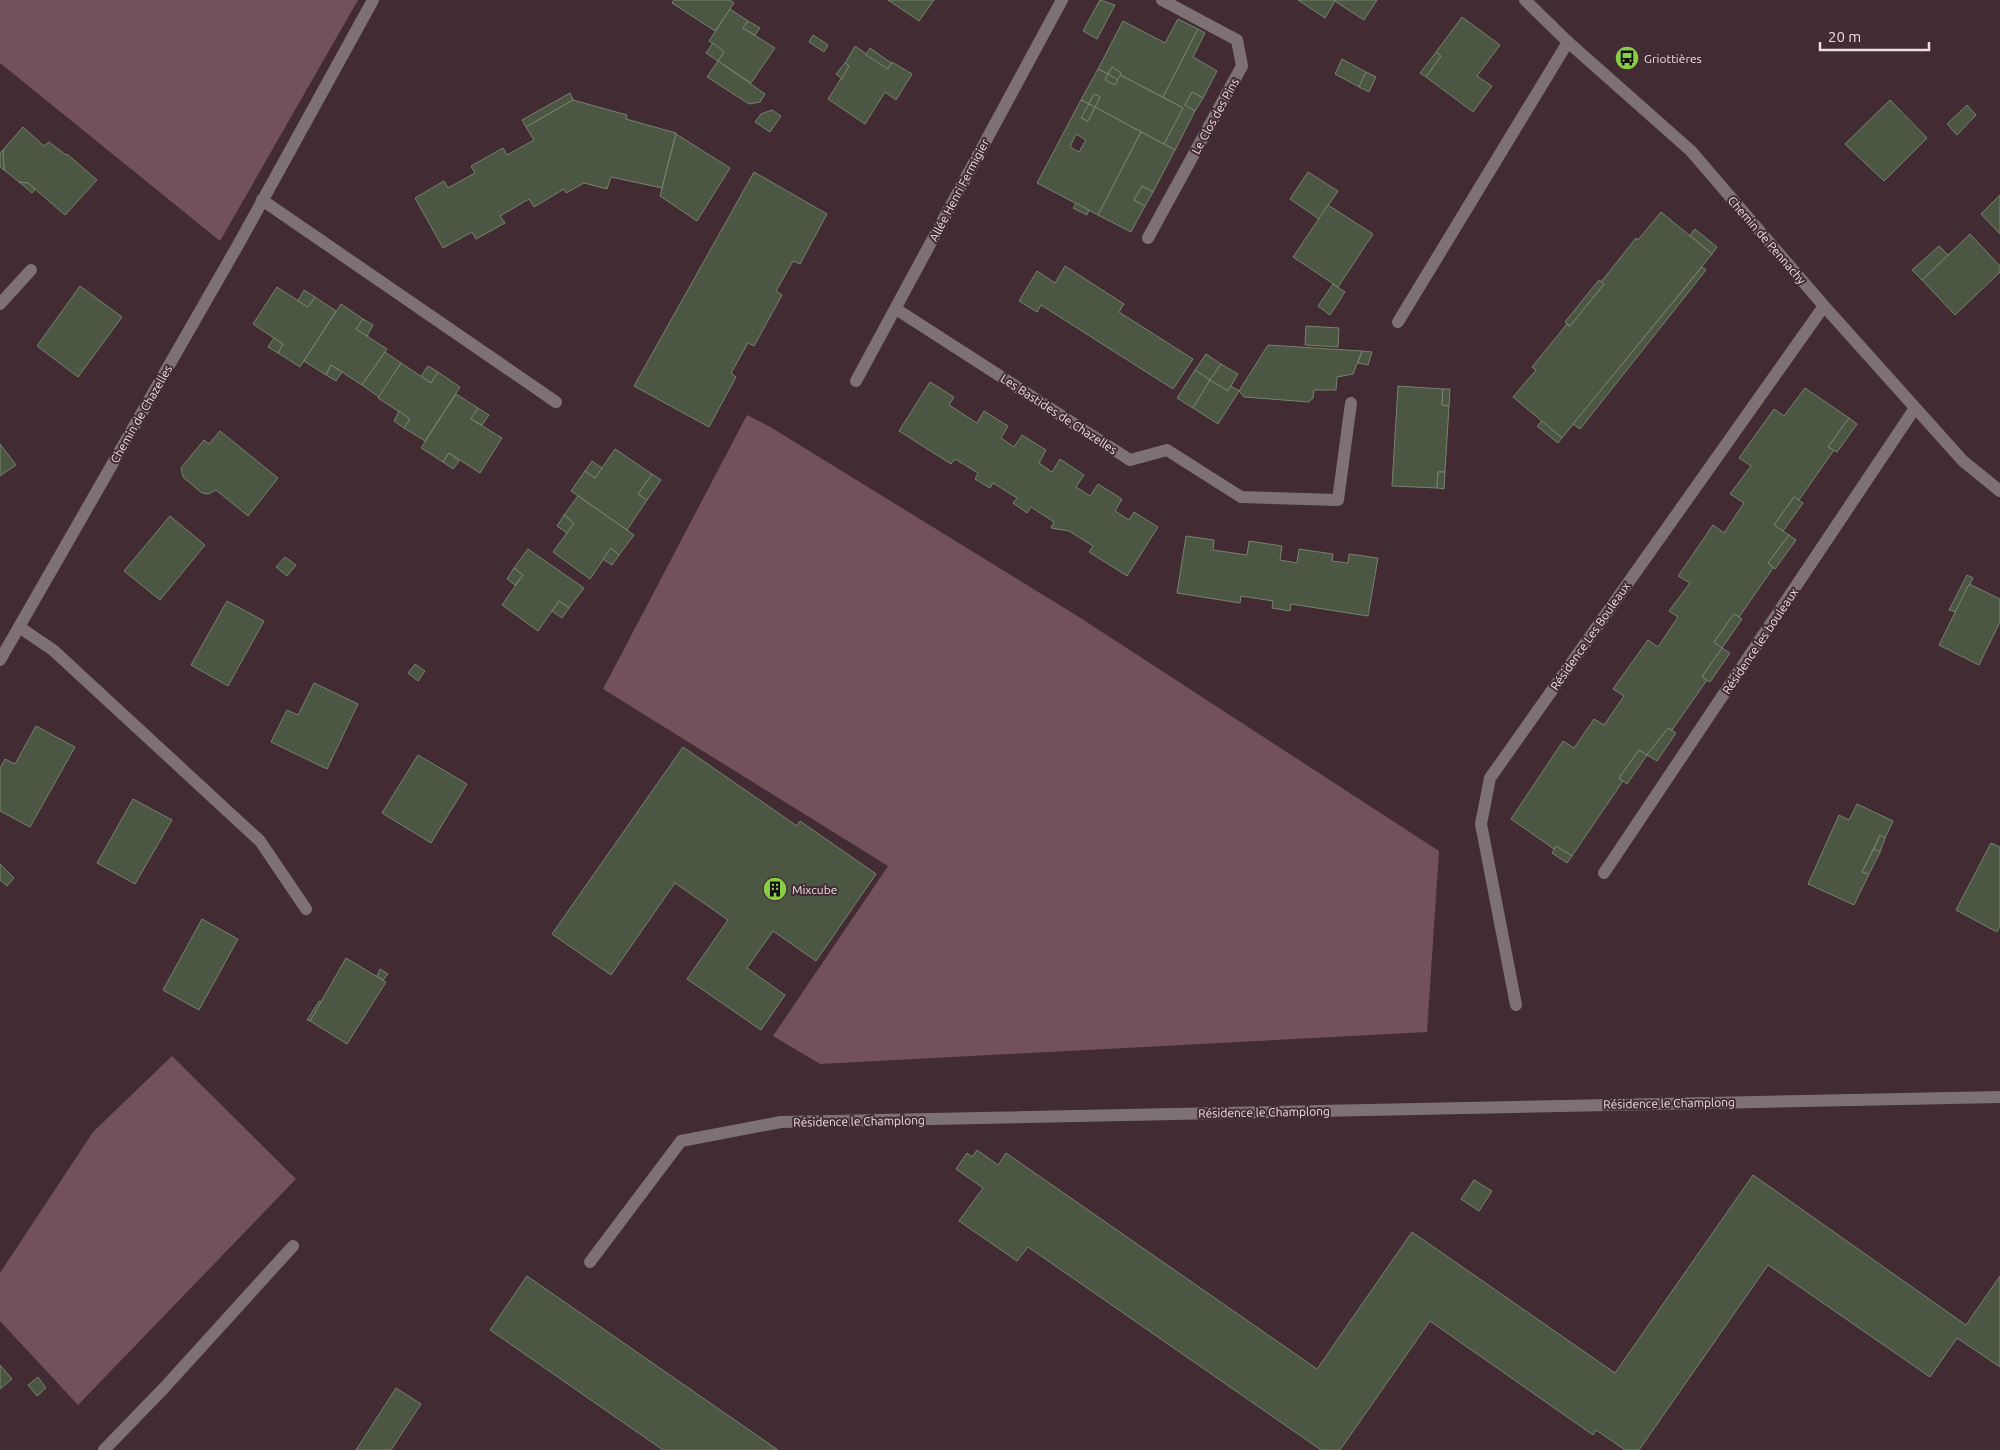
<svg xmlns="http://www.w3.org/2000/svg" width="2000" height="1450" font-family="Ubuntu,sans-serif">
	<style>
		.green { fill: #72515b }
		.building { fill: #4b5743; stroke: #76836d; fill-rule: evenodd }
		.lines { fill: none; stroke-linecap: round; stroke-linejoin: round }
		.minor { stroke: #7d7175; stroke-width: 12 }
		.labels { text-anchor: middle; dominant-baseline: central; stroke-width: 4; stroke-linejoin: round; paint-order: stroke }
		.poi-label { font-size: 12px; fill: #eedee3; stroke: #422b33; text-anchor: start }
		.street-label { font-size: 12px; fill: #eedee3; stroke: #422b33 }
	</style>
	<rect width="100%" height="100%" fill="#422b33"/>
	<g class="green">
		<polygon points="0,0 358,0 220,241 0,63"/>
		<polygon points="747,415 772,428 1079,617 1439,851 1427,1032 820,1064 773,1036 888,866 603,689"/>
		<polygon points="172,1056 296,1179 78,1405 0,1321 0,1273 93,1132"/>
	</g>
	<g class="building">
		<polygon points="674,0 730,0 734,3 715,31 672,3"/>
		<polygon points="888,0 934,0 919,21"/>
		<polygon points="1100,0 1115,5 1097,39 1083,31"/>
		<polygon points="1298,0 1333,0 1335,1 1325,18"/>
		<polygon points="1333,0 1377,0 1364,20"/>
		<polygon points="730,9 748,21 743,28 775,48 751,83 718,61 724,52 709,41"/>
		<polygon points="1462,17 1500,45 1477,76 1492,86 1473,112 1426,77 1441,56 1436,52"/>
		<polygon points="1178,19 1198,29 1163,97 1120,75 1121,73 1112,67 1108,74 1098,69 1123,21 1165,43"/>
		<polygon points="748,21 760,28 755,35 743,28"/>
		<polygon points="1198,29 1205,33 1193,57 1217,71 1203,98 1192,92 1185,105 1195,111 1175,150 1164,144 1183,108 1163,97"/>
		<polygon points="813,35 828,45 824,52 809,42"/>
		<polygon points="713,43 724,52 718,61 706,53"/>
		<polygon points="855,46 888,69 892,62 912,74 896,100 885,92 865,124 828,99 849,66 845,63"/>
		<polygon points="870,48 891,63 888,69 866,55"/>
		<polygon points="1436,52 1441,56 1426,77 1420,73"/>
		<polygon points="1342,59 1366,72 1359,87 1335,74"/>
		<polygon points="718,61 765,94 760,102 749,104 707,77"/>
		<polygon points="845,63 849,66 842,79 836,74"/>
		<polygon points="1112,67 1121,73 1118,80 1108,74"/>
		<polygon points="1098,69 1108,74 1105,80 1115,85 1120,75 1183,108 1164,144 1095,107 1100,97 1094,94 1089,104 1081,100"/>
		<polygon points="1366,72 1376,77 1369,92 1359,87"/>
		<polygon points="1108,74 1118,80 1115,85 1105,80"/>
		<polygon points="1192,92 1203,98 1195,111 1185,105"/>
		<polygon points="570,93 573,100 526,127 522,120"/>
		<polygon points="1094,94 1100,97 1095,107 1089,104"/>
		<polygon points="573,100 627,115 626,119 676,133 662,188 611,177 607,189 584,183 566,193 564,189 534,207 529,199 500,216 505,223 476,239 472,232 443,248 415,198 444,181 448,188 475,173 471,166 503,148 507,155 534,140 526,127"/>
		<path d="M1081,100l8,4 -8,14 7,3 7,-14 46,25 -43,83 -61,-32zM1076,134l10,6 -7,12 -9,-5z"/>
		<polygon points="1890,100 1927,138 1884,181 1845,144"/>
		<polygon points="1089,104 1095,107 1088,121 1081,118"/>
		<polygon points="1967,105 1976,115 1957,135 1947,124"/>
		<polygon points="772,110 781,116 770,132 755,122 761,114"/>
		<polygon points="23,127 44,146 49,142 66,155 67,154 97,180 65,215 28,183 19,182 4,170 3,150"/>
		<polygon points="1141,132 1175,150 1153,192 1142,186 1134,200 1145,206 1131,232 1098,215"/>
		<polygon points="676,134 730,168 697,221 660,196"/>
		<polygon points="3,150 4,170 0,167 0,153"/>
		<polygon points="754,172 827,214 800,264 793,261 776,291 782,295 754,346 748,343 731,373 736,377 709,427 634,386"/>
		<polygon points="1308,172 1338,191 1319,219 1290,199"/>
		<polygon points="19,182 28,183 35,189 32,193"/>
		<polygon points="1142,186 1153,192 1145,206 1134,200"/>
		<polygon points="2000,195 2000,234 1981,214"/>
		<polygon points="1076,203 1089,210 1087,215 1073,208"/>
		<polygon points="1328,205 1373,234 1338,287 1293,257"/>
		<polygon points="1661,212 1712,254 1562,438 1513,397 1536,370 1532,367 1567,324 1570,326 1604,284 1601,282 1636,238 1638,240"/>
		<polygon points="1695,229 1717,247 1712,254 1690,235"/>
		<polygon points="1970,234 2000,266 2000,272 1955,315 1922,280"/>
		<polygon points="1939,246 1948,255 1922,280 1912,270"/>
		<polygon points="1065,266 1124,304 1119,312 1193,359 1173,389 1041,305 1037,312 1019,301 1037,271 1055,283"/>
		<polygon points="1702,267 1706,270 1580,429 1573,424"/>
		<polygon points="1599,280 1604,284 1570,326 1565,322"/>
		<polygon points="1333,284 1345,292 1330,315 1318,306"/>
		<polygon points="80,286 122,317 78,377 37,346"/>
		<polygon points="277,287 308,307 315,297 336,311 300,367 278,353 283,344 253,324"/>
		<polygon points="304,290 315,297 308,307 298,301"/>
		<polygon points="341,304 363,319 356,329 387,349 362,385 331,365 326,375 304,361"/>
		<polygon points="363,319 373,325 367,336 356,329"/>
		<polygon points="1306,326 1339,328 1338,347 1305,345"/>
		<polygon points="274,338 283,344 278,353 268,347"/>
		<polygon points="1268,345 1362,351 1353,374 1337,377 1336,390 1314,390 1313,398 1309,402 1244,397 1239,391"/>
		<polygon points="1362,351 1372,352 1368,365 1358,363"/>
		<polygon points="385,352 401,363 379,397 362,385"/>
		<polygon points="1206,354 1221,364 1210,380 1195,370"/>
		<polygon points="401,363 431,383 438,372 460,387 425,441 404,428 410,419 378,398"/>
		<polygon points="1221,364 1238,374 1228,391 1210,380"/>
		<polygon points="331,365 342,372 336,381 326,375"/>
		<polygon points="428,366 438,372 431,383 421,376"/>
		<polygon points="1195,370 1210,380 1193,408 1177,398"/>
		<polygon points="1210,380 1228,391 1231,386 1239,391 1218,424 1193,408"/>
		<polygon points="930,382 954,397 949,405 977,423 984,411 1008,426 1001,438 1014,447 1022,435 1046,450 1039,463 1052,472 1060,459 1084,475 1076,487 1090,496 1098,484 1122,499 1115,511 1129,520 1134,512 1158,527 1127,576 1089,552 1093,546 1069,531 1051,528 1054,522 1031,507 1027,513 1013,503 1017,498 993,483 990,488 975,479 978,473 955,459 951,464 899,431"/>
		<polygon points="1398,386 1443,389 1442,405 1449,406 1445,472 1438,472 1437,488 1392,486"/>
		<polygon points="1805,388 1849,418 1828,447 1834,450 1799,500 1794,497 1774,525 1789,535 1768,563 1773,568 1739,617 1734,614 1714,642 1722,648 1702,677 1707,680 1672,730 1668,728 1647,755 1639,750 1619,778 1623,781 1572,856 1556,846 1554,849 1511,819 1563,741 1574,748 1594,719 1604,725 1624,696 1613,689 1648,640 1658,647 1678,617 1669,611 1690,583 1678,576 1713,525 1724,533 1744,503 1730,494 1751,466 1739,458 1774,409 1784,416"/>
		<polygon points="1443,389 1450,389 1449,406 1442,405"/>
		<polygon points="456,394 478,408 471,419 502,438 480,473 449,453 443,462 421,448"/>
		<polygon points="478,408 489,415 482,425 471,419"/>
		<polygon points="399,411 410,419 404,428 394,421"/>
		<polygon points="1849,418 1857,424 1837,452 1828,447"/>
		<polygon points="1542,421 1562,438 1558,443 1537,426"/>
		<polygon points="220,431 278,478 248,516 216,490 208,494 202,493 183,477 181,468 204,440 209,444"/>
		<polygon points="0,444 16,465 0,476"/>
		<polygon points="615,449 652,474 638,494 647,500 627,530 571,491 585,471 595,478"/>
		<polygon points="449,453 459,461 453,469 443,462"/>
		<polygon points="592,461 602,468 595,478 585,471"/>
		<polygon points="1438,472 1445,472 1444,489 1437,488"/>
		<polygon points="652,474 661,480 647,500 638,494"/>
		<polygon points="578,496 634,535 619,555 611,548 590,579 553,552 574,523 564,515"/>
		<polygon points="1794,497 1803,503 1783,531 1774,525"/>
		<polygon points="564,515 574,523 567,533 557,526"/>
		<polygon points="170,516 205,545 160,600 124,571"/>
		<polygon points="1789,535 1796,540 1775,569 1768,563"/>
		<polygon points="1186,536 1214,540 1213,550 1247,555 1249,541 1282,546 1280,560 1297,563 1299,549 1333,554 1332,561 1348,563 1349,554 1378,558 1368,616 1291,604 1290,611 1272,608 1273,601 1241,596 1240,603 1177,593"/>
		<polygon points="611,548 619,555 612,565 603,559"/>
		<polygon points="528,549 584,588 569,608 559,601 538,631 502,605 523,575 514,568"/>
		<polygon points="285,557 296,565 287,576 276,567"/>
		<polygon points="514,568 523,575 515,585 507,579"/>
		<polygon points="1967,575 1973,578 1956,612 1949,610"/>
		<polygon points="1969,584 2000,599 2000,622 1979,665 1939,645"/>
		<polygon points="227,601 264,621 228,686 191,665"/>
		<polygon points="559,601 569,608 562,618 552,611"/>
		<polygon points="1734,614 1742,619 1722,648 1714,642"/>
		<polygon points="1722,648 1730,653 1710,682 1702,677"/>
		<polygon points="415,664 425,671 418,681 408,673"/>
		<polygon points="314,683 358,704 327,769 271,742 287,710 298,715"/>
		<polygon points="36,726 75,747 30,827 0,811 0,768 5,759 15,764"/>
		<polygon points="1668,728 1676,733 1657,761 1647,755"/>
		<polygon points="683,747 797,826 800,821 876,874 816,961 773,931 747,968 785,995 761,1030 687,979 728,920 675,883 611,975 552,934"/>
		<polygon points="1639,750 1647,755 1627,784 1619,778"/>
		<polygon points="418,755 467,784 431,843 382,813"/>
		<polygon points="133,799 172,820 135,884 97,863"/>
		<polygon points="1857,804 1893,821 1885,838 1880,835 1862,872 1869,874 1854,905 1808,884 1839,815 1849,820"/>
		<polygon points="1880,835 1885,838 1880,852 1874,849"/>
		<polygon points="1991,843 2000,847 2000,926 1997,932 1956,910"/>
		<polygon points="1556,846 1572,856 1567,863 1552,853"/>
		<polygon points="1874,849 1880,852 1869,874 1862,872"/>
		<polygon points="0,864 14,878 7,886 0,880"/>
		<polygon points="202,919 238,939 199,1010 163,990"/>
		<polygon points="346,958 386,982 347,1044 310,1021"/>
		<polygon points="380,969 388,974 383,980 377,976"/>
		<polygon points="319,1001 321,1002 310,1021 307,1020"/>
		<polygon points="977,1150 998,1165 1006,1153 1317,1369 1412,1232 1615,1373 1753,1175 1966,1325 2000,1276 2000,1367 1957,1338 1930,1377 1768,1265 1639,1450 1625,1450 1596,1430 1593,1435 1430,1321 1340,1450 1321,1450 1028,1247 1017,1261 959,1221 983,1188 956,1169 967,1153 972,1157"/>
		<polygon points="1474,1180 1492,1191 1479,1211 1461,1199"/>
		<polygon points="527,1276 778,1450 663,1450 490,1330"/>
		<polygon points="0,1365 12,1379 0,1389"/>
		<polygon points="38,1377 46,1388 37,1396 28,1385"/>
		<polygon points="396,1388 421,1404 391,1450 356,1450"/>
	</g>
	<g class="lines">
		<g class="minor">
			<polyline points="1525,0 1568,42 1691,151 1824,306 1963,461 2000,491"/>
			<polyline points="262,200 556,402"/>
			<polyline points="1148,238 1242,66 1237,40 1162,0"/>
			<polyline points="0,304 31,270"/>
			<polyline points="896,309 1130,460 1167,450 1241,497 1338,500 1351,403"/>
			<polyline points="1398,322 1568,42"/>
			<polyline points="856,381 1062,0"/>
			<polyline points="19,627 53,650 260,841 306,909"/>
			<polyline points="0,660 238,245 373,0"/>
			<polyline points="1604,873 1915,408"/>
			<polyline points="1516,1005 1481,824 1490,778 1824,306"/>
			<polyline points="590,1262 681,1141 781,1122 2000,1097"/>
			<polyline points="104,1450 164,1388 293,1246"/>
		</g>
	</g>
	<defs>
		<g id="bus-disc" transform="scale(1.25)"><circle r="9.5" fill="#8ace47" stroke="#422b33"/><path d="M-5-6H5V4H4V6H2V4H-2V6H-4V4H-5ZM-3.5-4V0h7V-4ZM-3.5 1.2v1.5H-2V1.2ZM2 1.2v1.5H3.5V1.2Z" fill="#111"/></g>
		<g id="building-disc" transform="scale(1.25)"><circle r="9.5" fill="#8ace47" stroke="#422b33"/><path d="M-4-6H4V6H1V3H-1V6H-4ZM-2.5-4.3h1.7v1.8h-1.7ZM.8-4.3h1.7v1.8H.8ZM-2.5-1h1.7V.8h-1.7ZM.8-1h1.7V.8H.8Z" fill="#111"/></g>
	</defs>
	<g fill-rule="evenodd">
		<use href="#bus-disc" x="1627" y="58"/>
		<use href="#building-disc" x="775" y="889"/>
	</g>
	<g class="labels">
		<g class="poi-label">
			<text x="1644" y="58">Griottières</text>
			<text x="792" y="889">Mixcube</text>
		</g>
		<g class="street-label">
			<text transform="translate(1215 116) rotate(-61)">Le Clos des Pins</text>
			<text transform="translate(959 190) rotate(-62)">Allée Henri Fermigier</text>
			<text transform="translate(1767 240) rotate(49)">Chemin de Pennachy</text>
			<text transform="translate(141 414) rotate(-60)">Chemin de Chazelles</text>
			<text transform="translate(1059 414) rotate(33)">Les Bastides de Chazelles</text>
			<text transform="translate(1590 636) rotate(-55)">Résidence Les Bouleaux</text>
			<text transform="translate(1760 641) rotate(-56)">Résidence les bouleaux</text>
			<text transform="translate(1669 1103) rotate(-1)">Résidence le Champlong</text>
			<text transform="translate(1264 1112) rotate(-1)">Résidence le Champlong</text>
			<text transform="translate(859 1121) rotate(-1)">Résidence le Champlong</text>
		</g>
	</g>
	<path d="M1820 42v8h109v-8" fill="none" stroke="#eedee3" stroke-width="2.5"/>
	<text x="1828" y="42" font-size="15" fill="#eedee3" stroke="#422b33" stroke-width="4" paint-order="stroke">20 m</text>
</svg>
